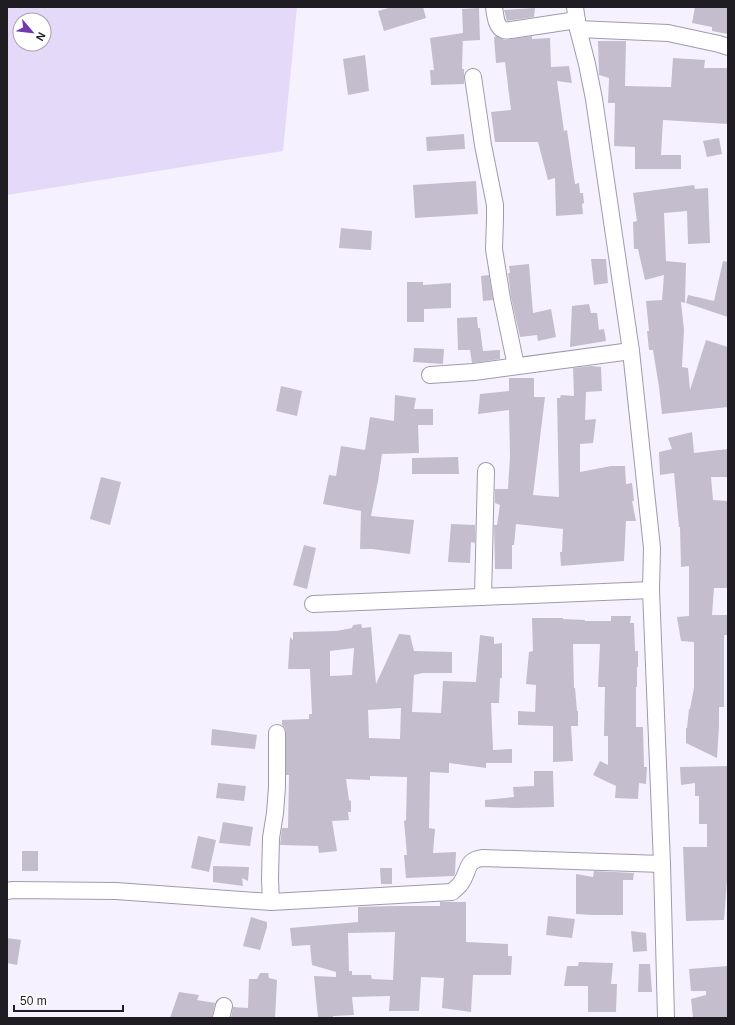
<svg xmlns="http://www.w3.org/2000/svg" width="735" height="1025" font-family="Helvetica,sans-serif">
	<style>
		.green { fill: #e4d9f8; fill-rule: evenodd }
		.building { fill: #c3bdce; fill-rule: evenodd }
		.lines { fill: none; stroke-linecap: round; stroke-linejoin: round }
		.minor-casing { stroke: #a09aab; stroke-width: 18 }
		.minor { stroke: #fff; stroke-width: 16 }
	</style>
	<rect width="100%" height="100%" fill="#f6f1ff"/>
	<path class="green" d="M7,7h290l-14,144 -276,44zM20,20h24v24h-24z"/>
	<g class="building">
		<polygon points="392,7 423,7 426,18 384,31 378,11"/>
		<polygon points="695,7 728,7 728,34 712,31 712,27 692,23"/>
		<polygon points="479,8 480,40 463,41 463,35 462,69 464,69 464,84 431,85 430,70 434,70 430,38 463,33 462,9"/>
		<polygon points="535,8 534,17 507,21 504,10"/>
		<polygon points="496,36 505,40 532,36 532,39 550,38 551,67 569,66 572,83 557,81 564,131 567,130 575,184 579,183 580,193 583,193 584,203 582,204 583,214 556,216 555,178 548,180 538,142 495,142 491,112 511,110 505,62 496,63 494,37"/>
		<polygon points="598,41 626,41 625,86 671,87 673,58 705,60 704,68 728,68 728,124 663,120 661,155 681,155 681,169 635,169 635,147 614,146 615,103 608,103 609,78 599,75"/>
		<polygon points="365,55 369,91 348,95 343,59"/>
		<polygon points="464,134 465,149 427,151 426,137"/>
		<polygon points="719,138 722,154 707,157 703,141"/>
		<polygon points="476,181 478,214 415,218 413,185"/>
		<polygon points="694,185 695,189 708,188 710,243 688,244 687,211 664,213 666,261 686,263 685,303 681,302 684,330 682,367 688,368 690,390 706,340 728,347 728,407 662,414 659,387 653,350 649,350 647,331 649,331 646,301 662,300 664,275 645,280 638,249 634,249 633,222 637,221 633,193"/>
		<polygon points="341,228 372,231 371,250 339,248"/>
		<polygon points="591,259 606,259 608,283 594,285"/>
		<polygon points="723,261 728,262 728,317 686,303 688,295 714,301"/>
		<polygon points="529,264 533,313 551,309 556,337 538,341 537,335 520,337 511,297 508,273 510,273 509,266"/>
		<polygon points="489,275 493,300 483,301 481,276"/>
		<polygon points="407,282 423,282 423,285 451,283 451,308 424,309 424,322 407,322"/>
		<polygon points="589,304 591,313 597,313 599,330 604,329 606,341 570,347 572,306"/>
		<polygon points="477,317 478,328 480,328 483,351 500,350 500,359 472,363 470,350 458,350 457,318"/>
		<polygon points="414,348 444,349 443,364 413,362"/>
		<polygon points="592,366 601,367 602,391 586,392 585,420 596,419 593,443 580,444 580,472 611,466 625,466 626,484 632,483 634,501 632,501 636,521 626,521 624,561 561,566 560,552 562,552 563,529 516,524 514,545 512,545 512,569 495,569 494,525 497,525 500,505 495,503 495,489 508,489 510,456 509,410 478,414 480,394 509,391 509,378 534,378 534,397 545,397 533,495 559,497 557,398 560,398 561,395 574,396 573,368"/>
		<polygon points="281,386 302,391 297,416 276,411"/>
		<polygon points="395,395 416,398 414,409 433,409 433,425 418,425 419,453 382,454 378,481 371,516 414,520 410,554 372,549 360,549 361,511 323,504 329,475 336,476 341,446 365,450 370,417 394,421"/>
		<polygon points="692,432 694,453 728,449 728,477 711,477 713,500 728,501 728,588 714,588 712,615 728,615 728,635 724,635 724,707 719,707 719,726 717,758 686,743 686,728 687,728 689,709 690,709 694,688 694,642 681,641 677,617 689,616 689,566 681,567 680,527 679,527 674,473 660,475 659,452 672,449 668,438"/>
		<polygon points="458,457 459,474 412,474 412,458"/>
		<polygon points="101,477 121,482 110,525 90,519"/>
		<polygon points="451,524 475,525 475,543 471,542 470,563 448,562"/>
		<polygon points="304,545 316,548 307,589 293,585"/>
		<polygon points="611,616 631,616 630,623 634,623 635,651 638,651 638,667 637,667 637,687 636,687 636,727 643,727 644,767 647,767 646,784 639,783 638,799 615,798 616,786 593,775 600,761 608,765 608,736 604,736 605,687 598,687 600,644 573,644 574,688 575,688 577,711 578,711 578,726 571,726 573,761 553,762 553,726 518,725 518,711 535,712 536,685 526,684 529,652 533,651 532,618 563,618 563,619 585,620 585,621 611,621"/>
		<path d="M361,624l1,4 9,-1 5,57 23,-50 11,1 4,16 38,1v21h-29l-9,2 -2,37 29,1 2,-32 33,1 4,-47 14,2v7l8,-1v35h-2l-1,25h-8l2,47 19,-1v14h-26v5l-37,-5v10l-19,-1 -1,56 6,1 -2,24 23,-1 -1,22 -1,2 -48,2 -2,-23h3l-3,-34 2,-1 1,-43 -37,-1v4l-24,-1 3,21 2,1v11h-3l1,8 -17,1 5,30 -18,2 -1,-7 -38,-1 2,-17h6l1,-53h-3v-42l-1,-5 -3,-3v-5l27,-1v-5h3l-2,-45h-22l2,-32 3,3v-8l43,-1 16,-3 1,-3zM354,648l-2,27 -22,1v-25zM401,708l-1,31 -31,-1 -1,-28z"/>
		<polygon points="212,729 257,735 255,749 211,745"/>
		<polygon points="728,766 728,866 724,920 686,921 683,847 707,847 707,824 699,824 699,796 695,796 695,783 681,785 680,767"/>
		<polygon points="534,771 553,771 554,807 514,808 485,807 485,800 514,797 513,787 534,786"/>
		<polygon points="218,783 246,786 244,801 216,798"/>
		<polygon points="223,822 253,827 250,846 219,843"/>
		<polygon points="198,836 216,840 209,872 191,868"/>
		<rect x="22" y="851" width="16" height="20"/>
		<polygon points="213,866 249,867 248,881 242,878 243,886 213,882"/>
		<polygon points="380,868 392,868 392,884 381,884"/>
		<polygon points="594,871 634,873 633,880 623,880 623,915 593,915 576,914 576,874 593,877"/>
		<path d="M440,902h26v40l42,2v12h4l-1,19h-38l-2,37 -29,-4 2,-30 -23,-1 -2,34h-30l1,-15 -38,1 2,18 -21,1v2h-15l-4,-42 22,1v-5l-24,-7 -2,-20 -18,1 -2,-18 68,-6v-15l36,-1h46zM395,932l-2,48 -21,-1 -1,-4h-19v-4h-3l-1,-38z"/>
		<polygon points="548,916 575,919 572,938 546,935"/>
		<polygon points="251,917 267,922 267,927 260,950 243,946"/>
		<polygon points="631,931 646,933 647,951 633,952"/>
		<polygon points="7,938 21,940 17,965 7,963"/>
		<polygon points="579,962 613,963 611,984 617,984 616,1012 588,1012 588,986 564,986 567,966 578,966"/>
		<polygon points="639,964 650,964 652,992 638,992"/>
		<polygon points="728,966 728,1018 693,1018 691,999 706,995 706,991 691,991 689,969"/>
		<polygon points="260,973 268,973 269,978 277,980 275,1018 231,1018 233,1007 248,1008 249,979 257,979"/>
		<polygon points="179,992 199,995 197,1000 215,1003 212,1018 170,1018"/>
	</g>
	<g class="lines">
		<g class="minor-casing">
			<g id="minor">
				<path d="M494,7c1,7 2,21 10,23 2,1 5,0 7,0l66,-10"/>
				<polyline points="575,7 578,29 587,64 594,99 631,351 652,548 651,590 662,864 666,1018"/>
				<polyline points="578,29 668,33 719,44 728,47"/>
				<polyline points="473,77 483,145 495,205 495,219 494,249 502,299 516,366"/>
				<polyline points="430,375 474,372 631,351"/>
				<polyline points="483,597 486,471"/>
				<polyline points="313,604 651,590"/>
				<path d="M277,733v54l-2,26 -4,25 -1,41 1,23 181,-10c3,-3 7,-6 9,-9 9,-13 4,-23 22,-25l179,6"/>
				<polyline points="7,891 13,890 116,891 271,902"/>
				<polyline points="221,1018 224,1006"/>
			</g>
		</g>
		<use href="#minor" class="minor"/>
	</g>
	<rect width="735" height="1025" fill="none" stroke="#1f1d23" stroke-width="16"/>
	<g transform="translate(32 32) rotate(118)"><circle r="19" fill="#ffffff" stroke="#a5a5a7"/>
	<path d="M0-3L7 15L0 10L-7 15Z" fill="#7239af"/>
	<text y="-6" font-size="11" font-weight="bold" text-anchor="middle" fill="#1f1d23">N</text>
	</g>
	<path d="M14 1005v6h109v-6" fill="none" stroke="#1f1d23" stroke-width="2"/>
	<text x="20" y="1005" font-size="12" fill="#1f1d23" stroke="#ffffff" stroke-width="3" paint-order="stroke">50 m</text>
</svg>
